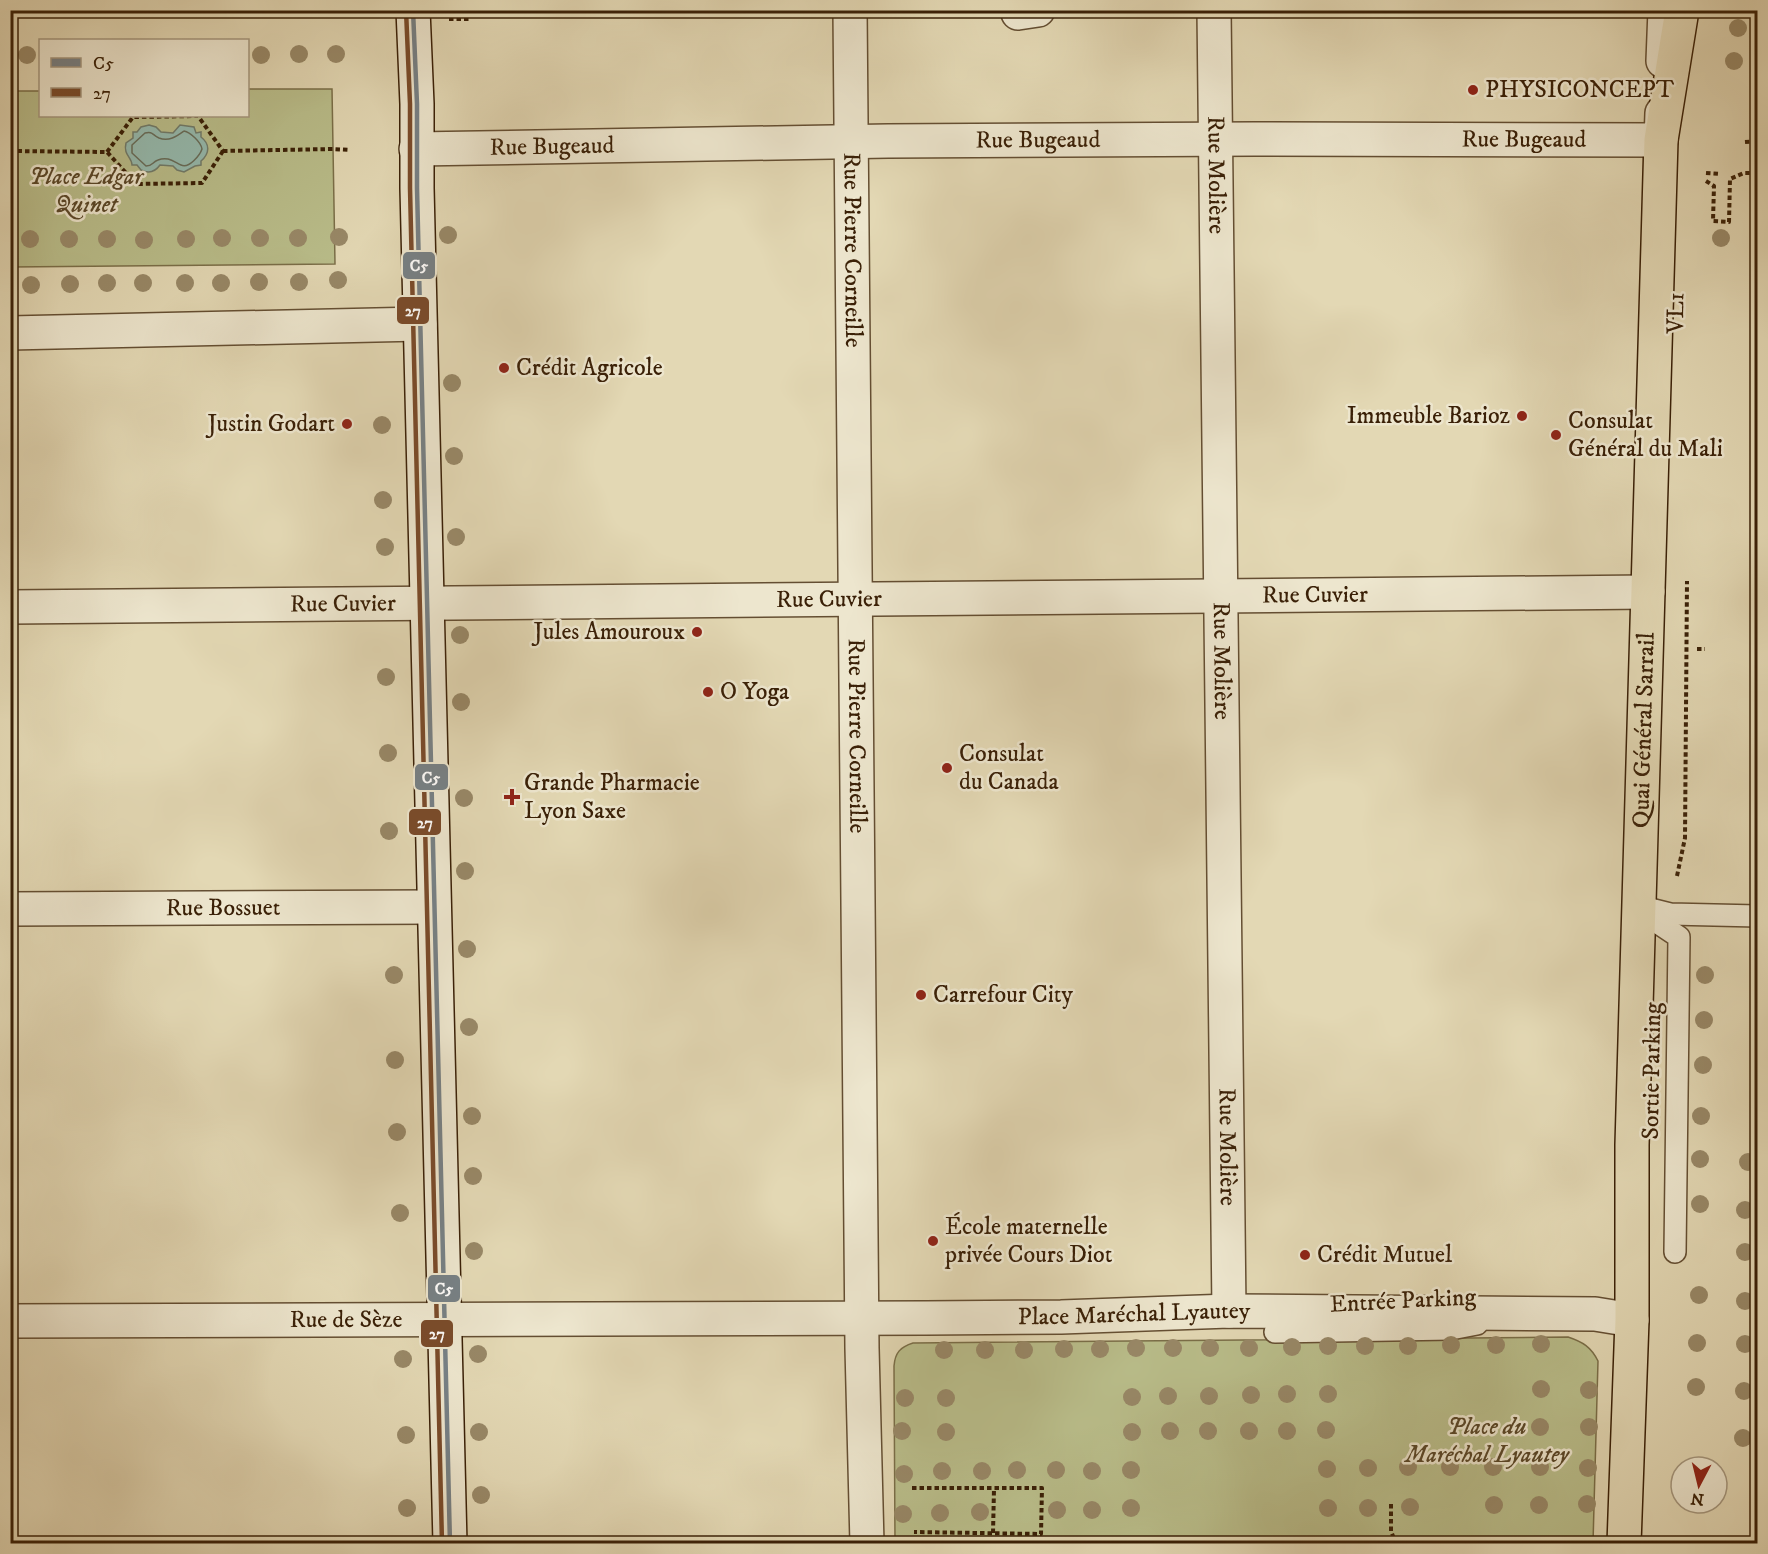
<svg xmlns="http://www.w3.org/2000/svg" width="1768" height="1554" font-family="'IM FELL DW Pica',serif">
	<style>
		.green { fill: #b9bd8a; stroke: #7a6e48; stroke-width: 1.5 }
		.water { fill: #95baae; stroke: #717c6b; stroke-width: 1.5 }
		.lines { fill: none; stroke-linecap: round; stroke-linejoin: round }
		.shore { stroke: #686d5a; stroke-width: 1.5 }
		.lane-casing { stroke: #644e32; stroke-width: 24 }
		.street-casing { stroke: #644e32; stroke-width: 36 }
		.secondary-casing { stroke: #3a2007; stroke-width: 36 }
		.primary-casing { stroke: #3a2007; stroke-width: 36 }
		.path { stroke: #3a2007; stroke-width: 4; stroke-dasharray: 4.5 3; stroke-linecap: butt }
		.lane { stroke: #ede6ce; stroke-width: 21 }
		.street { stroke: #ede6ce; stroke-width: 33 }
		.secondary { stroke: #ede6ce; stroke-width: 33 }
		.primary { stroke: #e3d8b4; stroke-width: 33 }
		.bus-1-casing { stroke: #ede6ce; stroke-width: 9 }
		.bus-2-casing { stroke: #ede6ce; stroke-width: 9 }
		.bus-1 { stroke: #778186; stroke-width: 4.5 }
		.bus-2 { stroke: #7a4b2a; stroke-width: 4.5 }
		.tree { fill: #988867 }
		.poi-dot { fill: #8f2418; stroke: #ede6ce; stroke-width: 2 }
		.labels { text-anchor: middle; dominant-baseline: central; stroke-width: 5; stroke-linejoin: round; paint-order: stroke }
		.poi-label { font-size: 24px; fill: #3a2007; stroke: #ede6ce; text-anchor: start }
		.street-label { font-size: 24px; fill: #3a2007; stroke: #ede6ce }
		.park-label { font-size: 24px; font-style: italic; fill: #5a4728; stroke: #ede6ce }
		.line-badge { stroke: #ede6ce; stroke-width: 2 }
		.badge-label { font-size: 16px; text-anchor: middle; font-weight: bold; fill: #fff }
	</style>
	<rect width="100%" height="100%" fill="#e3d8b4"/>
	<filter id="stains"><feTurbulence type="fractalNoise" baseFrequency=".00333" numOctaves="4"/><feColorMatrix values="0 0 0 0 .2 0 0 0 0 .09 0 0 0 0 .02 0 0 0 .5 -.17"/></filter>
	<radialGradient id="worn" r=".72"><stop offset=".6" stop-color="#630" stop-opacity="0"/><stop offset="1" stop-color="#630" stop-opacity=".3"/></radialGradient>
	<g class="green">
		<polygon points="248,89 332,89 335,264 11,267 10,91 40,91 40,116 248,116"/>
		<path d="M1568,1337c15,5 23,10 30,24l-5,182h-698l-1,-177c1,-13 6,-19 19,-23z"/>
	</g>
	<path class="water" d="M149,125l7,2 5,5 12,1 7,-8 14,2 2,6 5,-1v5c9,7 9,16 0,24v4l-6,1 -11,6 -7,-2 -4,-4 -13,-1c-5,7 -11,9 -19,5l-4,-5h-5c0,-8 -9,-10 -6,-22l7,-5v-6h4l4,-5z"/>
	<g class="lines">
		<path class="shore" d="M184,131c6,1 17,11 18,18 -2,6 -13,20 -21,16 -7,-3 -13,-9 -23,-5 -6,2 -5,6 -12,6l-14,-13v-8l13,-12c8,-2 7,2 14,5 10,4 18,-2 25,-7z"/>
		<g class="lane-casing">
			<g id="lane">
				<polyline points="1642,907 1670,914 1758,916"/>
				<polyline points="1640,911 1679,937 1675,1252"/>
				<polyline points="1275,1332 1451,1329 1477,1324"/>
			</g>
		</g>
		<g class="street-casing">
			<g id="street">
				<path id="s1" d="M850,10l12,1338 5,196"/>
				<polyline points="1018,10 1018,13 1038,10"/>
				<path id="s2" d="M1214,10l15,1301"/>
				<polyline points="1663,61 1665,10"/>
				<path id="s3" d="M416,149l472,-8 366,-2 407,1 1,-27"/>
				<polyline points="10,333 420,324"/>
				<path id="s4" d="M10,607l1638,-15"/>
				<path id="s5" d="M10,909l424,-2"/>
				<path id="s6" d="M10,1321l916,-3 135,-1 168,-6 366,3 37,6"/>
			</g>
		</g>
		<g class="secondary-casing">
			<polyline id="secondary" points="413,10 417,104 417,188 450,1544"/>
		</g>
		<g class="primary-casing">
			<g id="primary">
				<path id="s7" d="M1624,1544l8,-224v-175l29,-1005 21,-130"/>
			</g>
		</g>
		<g class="path">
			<polyline points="449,19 471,19"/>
			<polyline points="1751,106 1758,106"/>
			<polyline points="1745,142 1758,141"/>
			<polyline points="10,151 107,152 136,184 202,183 223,151"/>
			<polyline points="223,151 333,149 350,150"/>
			<polyline points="107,152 133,117 198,116 223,151"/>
			<polyline points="1706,173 1720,174"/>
			<polyline points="1706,181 1714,186 1713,221 1729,222 1730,179 1744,173 1758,173"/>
			<polyline points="1697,649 1705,649"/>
			<polyline points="1677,876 1685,838 1687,581"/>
			<polyline points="912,1488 1042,1488 1041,1534 914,1532"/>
			<polyline points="1391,1504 1391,1531 1396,1544"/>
			<polyline points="993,1533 994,1489"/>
		</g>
		<use href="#lane" class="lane"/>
		<use href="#street" class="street"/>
		<use href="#secondary" class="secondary"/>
		<use href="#primary" class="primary"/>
		<g class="bus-1-casing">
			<polyline id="bus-1" points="413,10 417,104 417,188 450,1544"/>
		</g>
		<g class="bus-2-casing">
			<polyline id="bus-2" points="406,10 410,104 410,188 442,1544"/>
		</g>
		<use href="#bus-1" class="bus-1"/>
		<use href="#bus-2" class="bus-2"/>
	</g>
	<g class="tree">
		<circle cx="1738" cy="28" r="9"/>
		<circle cx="299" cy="54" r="9"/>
		<circle cx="336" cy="54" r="9"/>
		<circle cx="27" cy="55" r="9"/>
		<circle cx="261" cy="55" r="9"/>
		<circle cx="1734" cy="61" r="9"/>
		<circle cx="448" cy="235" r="9"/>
		<circle cx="339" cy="237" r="9"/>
		<circle cx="222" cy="238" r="9"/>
		<circle cx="260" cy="238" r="9"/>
		<circle cx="298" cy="238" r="9"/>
		<circle cx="1721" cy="238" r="9"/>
		<circle cx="30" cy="239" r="9"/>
		<circle cx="69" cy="239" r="9"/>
		<circle cx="107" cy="239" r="9"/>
		<circle cx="186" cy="239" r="9"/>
		<circle cx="144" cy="240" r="9"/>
		<circle cx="338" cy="280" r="9"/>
		<circle cx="259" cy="282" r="9"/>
		<circle cx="299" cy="282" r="9"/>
		<circle cx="107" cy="283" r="9"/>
		<circle cx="143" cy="283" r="9"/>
		<circle cx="185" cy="283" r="9"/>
		<circle cx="221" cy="283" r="9"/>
		<circle cx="70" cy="284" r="9"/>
		<circle cx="31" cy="285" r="9"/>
		<circle cx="452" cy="383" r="9"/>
		<circle cx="382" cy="425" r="9"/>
		<circle cx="454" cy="456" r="9"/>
		<circle cx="383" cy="500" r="9"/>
		<circle cx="456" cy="537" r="9"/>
		<circle cx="385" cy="547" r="9"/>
		<circle cx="460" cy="635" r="9"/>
		<circle cx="386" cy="677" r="9"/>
		<circle cx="461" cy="702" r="9"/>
		<circle cx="388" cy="753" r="9"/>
		<circle cx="464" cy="798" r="9"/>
		<circle cx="389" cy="831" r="9"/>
		<circle cx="465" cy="871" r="9"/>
		<circle cx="467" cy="949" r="9"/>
		<circle cx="394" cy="975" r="9"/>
		<circle cx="1705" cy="975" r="9"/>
		<circle cx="1704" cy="1020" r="9"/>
		<circle cx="469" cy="1027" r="9"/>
		<circle cx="395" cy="1060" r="9"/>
		<circle cx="1703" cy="1065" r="9"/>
		<circle cx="472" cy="1116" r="9"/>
		<circle cx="1701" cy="1116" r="9"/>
		<circle cx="397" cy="1132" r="9"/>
		<circle cx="1700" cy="1159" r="9"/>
		<circle cx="1748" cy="1162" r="9"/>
		<circle cx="473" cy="1176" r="9"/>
		<circle cx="1700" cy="1204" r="9"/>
		<circle cx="1745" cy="1210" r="9"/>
		<circle cx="400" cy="1213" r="9"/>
		<circle cx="474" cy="1251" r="9"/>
		<circle cx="1745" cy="1252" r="9"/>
		<circle cx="1699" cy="1295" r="9"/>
		<circle cx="1745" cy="1301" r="9"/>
		<circle cx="1697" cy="1343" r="9"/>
		<circle cx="1541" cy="1344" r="9"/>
		<circle cx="1745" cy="1344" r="9"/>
		<circle cx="1451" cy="1345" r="9"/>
		<circle cx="1496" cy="1345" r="9"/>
		<circle cx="1328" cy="1346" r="9"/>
		<circle cx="1365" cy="1346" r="9"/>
		<circle cx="1408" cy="1346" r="9"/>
		<circle cx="1292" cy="1347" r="9"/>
		<circle cx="1136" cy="1348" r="9"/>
		<circle cx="1173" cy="1348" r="9"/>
		<circle cx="1210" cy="1348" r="9"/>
		<circle cx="1249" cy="1348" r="9"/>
		<circle cx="1064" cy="1349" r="9"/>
		<circle cx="1100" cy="1349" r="9"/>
		<circle cx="944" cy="1350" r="9"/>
		<circle cx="985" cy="1350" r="9"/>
		<circle cx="1024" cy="1350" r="9"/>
		<circle cx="478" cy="1354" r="9"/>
		<circle cx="403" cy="1359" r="9"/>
		<circle cx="1696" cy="1387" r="9"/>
		<circle cx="1541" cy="1389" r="9"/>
		<circle cx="1589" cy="1390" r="9"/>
		<circle cx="1744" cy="1391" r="9"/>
		<circle cx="1287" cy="1394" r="9"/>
		<circle cx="1328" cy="1394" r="9"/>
		<circle cx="1251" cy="1395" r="9"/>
		<circle cx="1168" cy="1396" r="9"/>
		<circle cx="1209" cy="1396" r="9"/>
		<circle cx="1132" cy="1397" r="9"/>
		<circle cx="905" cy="1398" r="9"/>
		<circle cx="946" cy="1398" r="9"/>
		<circle cx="1540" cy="1427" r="9"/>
		<circle cx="1589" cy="1427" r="9"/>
		<circle cx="1326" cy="1430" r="9"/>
		<circle cx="902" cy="1431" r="9"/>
		<circle cx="1170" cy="1431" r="9"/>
		<circle cx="1208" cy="1431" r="9"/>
		<circle cx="1249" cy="1431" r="9"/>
		<circle cx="1287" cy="1431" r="9"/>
		<circle cx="479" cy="1432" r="9"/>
		<circle cx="946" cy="1432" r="9"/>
		<circle cx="1132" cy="1432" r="9"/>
		<circle cx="406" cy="1435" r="9"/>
		<circle cx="1743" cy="1438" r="9"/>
		<circle cx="1408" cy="1467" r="9"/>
		<circle cx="1450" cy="1467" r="9"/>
		<circle cx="1493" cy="1467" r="9"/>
		<circle cx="1540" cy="1467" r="9"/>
		<circle cx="1368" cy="1468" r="9"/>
		<circle cx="1588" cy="1468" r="9"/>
		<circle cx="1327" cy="1469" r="9"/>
		<circle cx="1017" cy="1470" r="9"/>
		<circle cx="1056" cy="1470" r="9"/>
		<circle cx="1131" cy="1470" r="9"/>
		<circle cx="942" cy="1471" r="9"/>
		<circle cx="982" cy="1471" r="9"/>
		<circle cx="1092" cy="1471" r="9"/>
		<circle cx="904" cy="1474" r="9"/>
		<circle cx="481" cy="1495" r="9"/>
		<circle cx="1587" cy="1504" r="9"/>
		<circle cx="1494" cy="1505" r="9"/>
		<circle cx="1539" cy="1505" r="9"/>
		<circle cx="1410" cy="1507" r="9"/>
		<circle cx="407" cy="1508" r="9"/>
		<circle cx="1131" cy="1508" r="9"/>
		<circle cx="1328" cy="1508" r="9"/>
		<circle cx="1368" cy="1508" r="9"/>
		<circle cx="1057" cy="1510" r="9"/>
		<circle cx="1092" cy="1510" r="9"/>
		<circle cx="980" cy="1512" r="9"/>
		<circle cx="940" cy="1513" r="9"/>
		<circle cx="903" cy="1514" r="9"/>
	</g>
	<g class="poi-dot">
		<circle cx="1473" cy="90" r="6"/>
		<circle cx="504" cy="368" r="6"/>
		<circle cx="1522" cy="416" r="6"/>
		<circle cx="347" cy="424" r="6"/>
		<circle cx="1556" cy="435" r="6"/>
		<circle cx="697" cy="632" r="6"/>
		<circle cx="708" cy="692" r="6"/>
		<circle cx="947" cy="768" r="6"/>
		<path d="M509 788h6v6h6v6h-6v6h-6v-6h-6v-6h6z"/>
		<circle cx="921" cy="995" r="6"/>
		<circle cx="933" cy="1241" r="6"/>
		<circle cx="1305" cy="1255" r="6"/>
	</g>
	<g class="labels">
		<g class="poi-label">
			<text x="1485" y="90">PHYSICONCEPT</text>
			<text x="516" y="368">Crédit Agricole</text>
			<text x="1510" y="416" text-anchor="end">Immeuble Barioz</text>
			<text x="1568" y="421">Consulat<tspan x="1568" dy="28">Général du Mali</tspan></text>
			<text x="335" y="424" text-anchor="end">Justin Godart</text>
			<text x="685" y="632" text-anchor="end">Jules Amouroux</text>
			<text x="720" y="692">O Yoga</text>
			<text x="959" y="754">Consulat<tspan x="959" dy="28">du Canada</tspan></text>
			<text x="524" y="783">Grande Pharmacie<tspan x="524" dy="28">Lyon Saxe</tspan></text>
			<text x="933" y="995">Carrefour City</text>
			<text x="945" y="1227">École maternelle<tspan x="945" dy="28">privée Cours Diot</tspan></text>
			<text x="1317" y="1255">Crédit Mutuel</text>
		</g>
		<g class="street-label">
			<text stroke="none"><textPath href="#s3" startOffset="622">Rue Bugeaud</textPath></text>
			<text stroke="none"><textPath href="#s3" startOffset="1108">Rue Bugeaud</textPath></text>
			<text stroke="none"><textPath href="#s3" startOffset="136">Rue Bugeaud</textPath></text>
			<text stroke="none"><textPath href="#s2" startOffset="165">Rue Molière</textPath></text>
			<text stroke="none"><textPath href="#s1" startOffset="240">Rue Pierre Corneille</textPath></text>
			<text transform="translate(1676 313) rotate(-89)">VL1</text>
			<text stroke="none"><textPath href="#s4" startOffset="1305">Rue Cuvier</textPath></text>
			<text stroke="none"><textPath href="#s4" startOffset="819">Rue Cuvier</textPath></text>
			<text stroke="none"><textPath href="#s4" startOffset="333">Rue Cuvier</textPath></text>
			<text stroke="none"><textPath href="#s2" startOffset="651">Rue Molière</textPath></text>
			<text stroke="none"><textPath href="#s7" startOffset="814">Quai Général Sarrail</textPath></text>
			<text stroke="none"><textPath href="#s1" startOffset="726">Rue Pierre Corneille</textPath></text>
			<text stroke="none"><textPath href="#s5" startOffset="213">Rue Bossuet</textPath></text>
			<text transform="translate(1652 1071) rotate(-89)">Sortie Parking</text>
			<text stroke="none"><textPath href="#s2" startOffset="1137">Rue Molière</textPath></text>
			<text transform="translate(1403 1301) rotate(-3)">Entrée Parking</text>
			<text stroke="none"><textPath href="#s6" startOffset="1124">Place Maréchal Lyautey</textPath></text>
			<text stroke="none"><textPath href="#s6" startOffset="336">Rue de Sèze</textPath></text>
		</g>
		<g class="park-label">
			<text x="86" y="177">Place Edgar<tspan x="86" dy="28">Quinet</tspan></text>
			<text x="1487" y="1427">Place du<tspan x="1487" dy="28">Maréchal Lyautey</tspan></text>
		</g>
	</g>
	<g class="line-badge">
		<rect x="402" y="251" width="34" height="29" rx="6" fill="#778186"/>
		<rect x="396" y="296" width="34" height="29" rx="6" fill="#7a4b2a"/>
		<rect x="414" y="763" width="35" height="28" rx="6" fill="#778186"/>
		<rect x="408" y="808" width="34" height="28" rx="6" fill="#7a4b2a"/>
		<rect x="427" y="1274" width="34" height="29" rx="6" fill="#778186"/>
		<rect x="420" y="1319" width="34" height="29" rx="6" fill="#7a4b2a"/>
	</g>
	<g class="badge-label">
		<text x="419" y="271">C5</text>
		<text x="413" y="316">27</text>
		<text x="431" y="783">C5</text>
		<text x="425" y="828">27</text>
		<text x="444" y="1294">C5</text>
		<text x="437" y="1339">27</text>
	</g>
	<rect width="1768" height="1554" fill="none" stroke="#e3d8b4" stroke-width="36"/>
	<rect x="12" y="12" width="1744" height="1530" fill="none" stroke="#3a2007" stroke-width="3"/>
	<rect x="18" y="18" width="1732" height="1518" fill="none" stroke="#3a2007" stroke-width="1.5"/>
	<rect x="39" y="39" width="210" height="78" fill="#ede6ce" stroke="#a5977e" stroke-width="1.5"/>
	<rect x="51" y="58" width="30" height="9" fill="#778186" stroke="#a5977e" stroke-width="1.5"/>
	<text x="93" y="69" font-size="18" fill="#3a2007">C5</text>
	<rect x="51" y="88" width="30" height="9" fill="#7a4b2a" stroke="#a5977e" stroke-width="1.5"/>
	<text x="93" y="99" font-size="18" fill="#3a2007">27</text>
	<g transform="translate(1699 1485) rotate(187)"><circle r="28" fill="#ede6ce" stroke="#a5977e" stroke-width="1.5"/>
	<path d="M0-4.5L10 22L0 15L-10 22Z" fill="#8f2418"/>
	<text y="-9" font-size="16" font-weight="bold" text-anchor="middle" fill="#3a2007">N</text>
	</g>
	<rect width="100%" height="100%" filter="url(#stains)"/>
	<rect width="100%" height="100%" fill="url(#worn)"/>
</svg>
